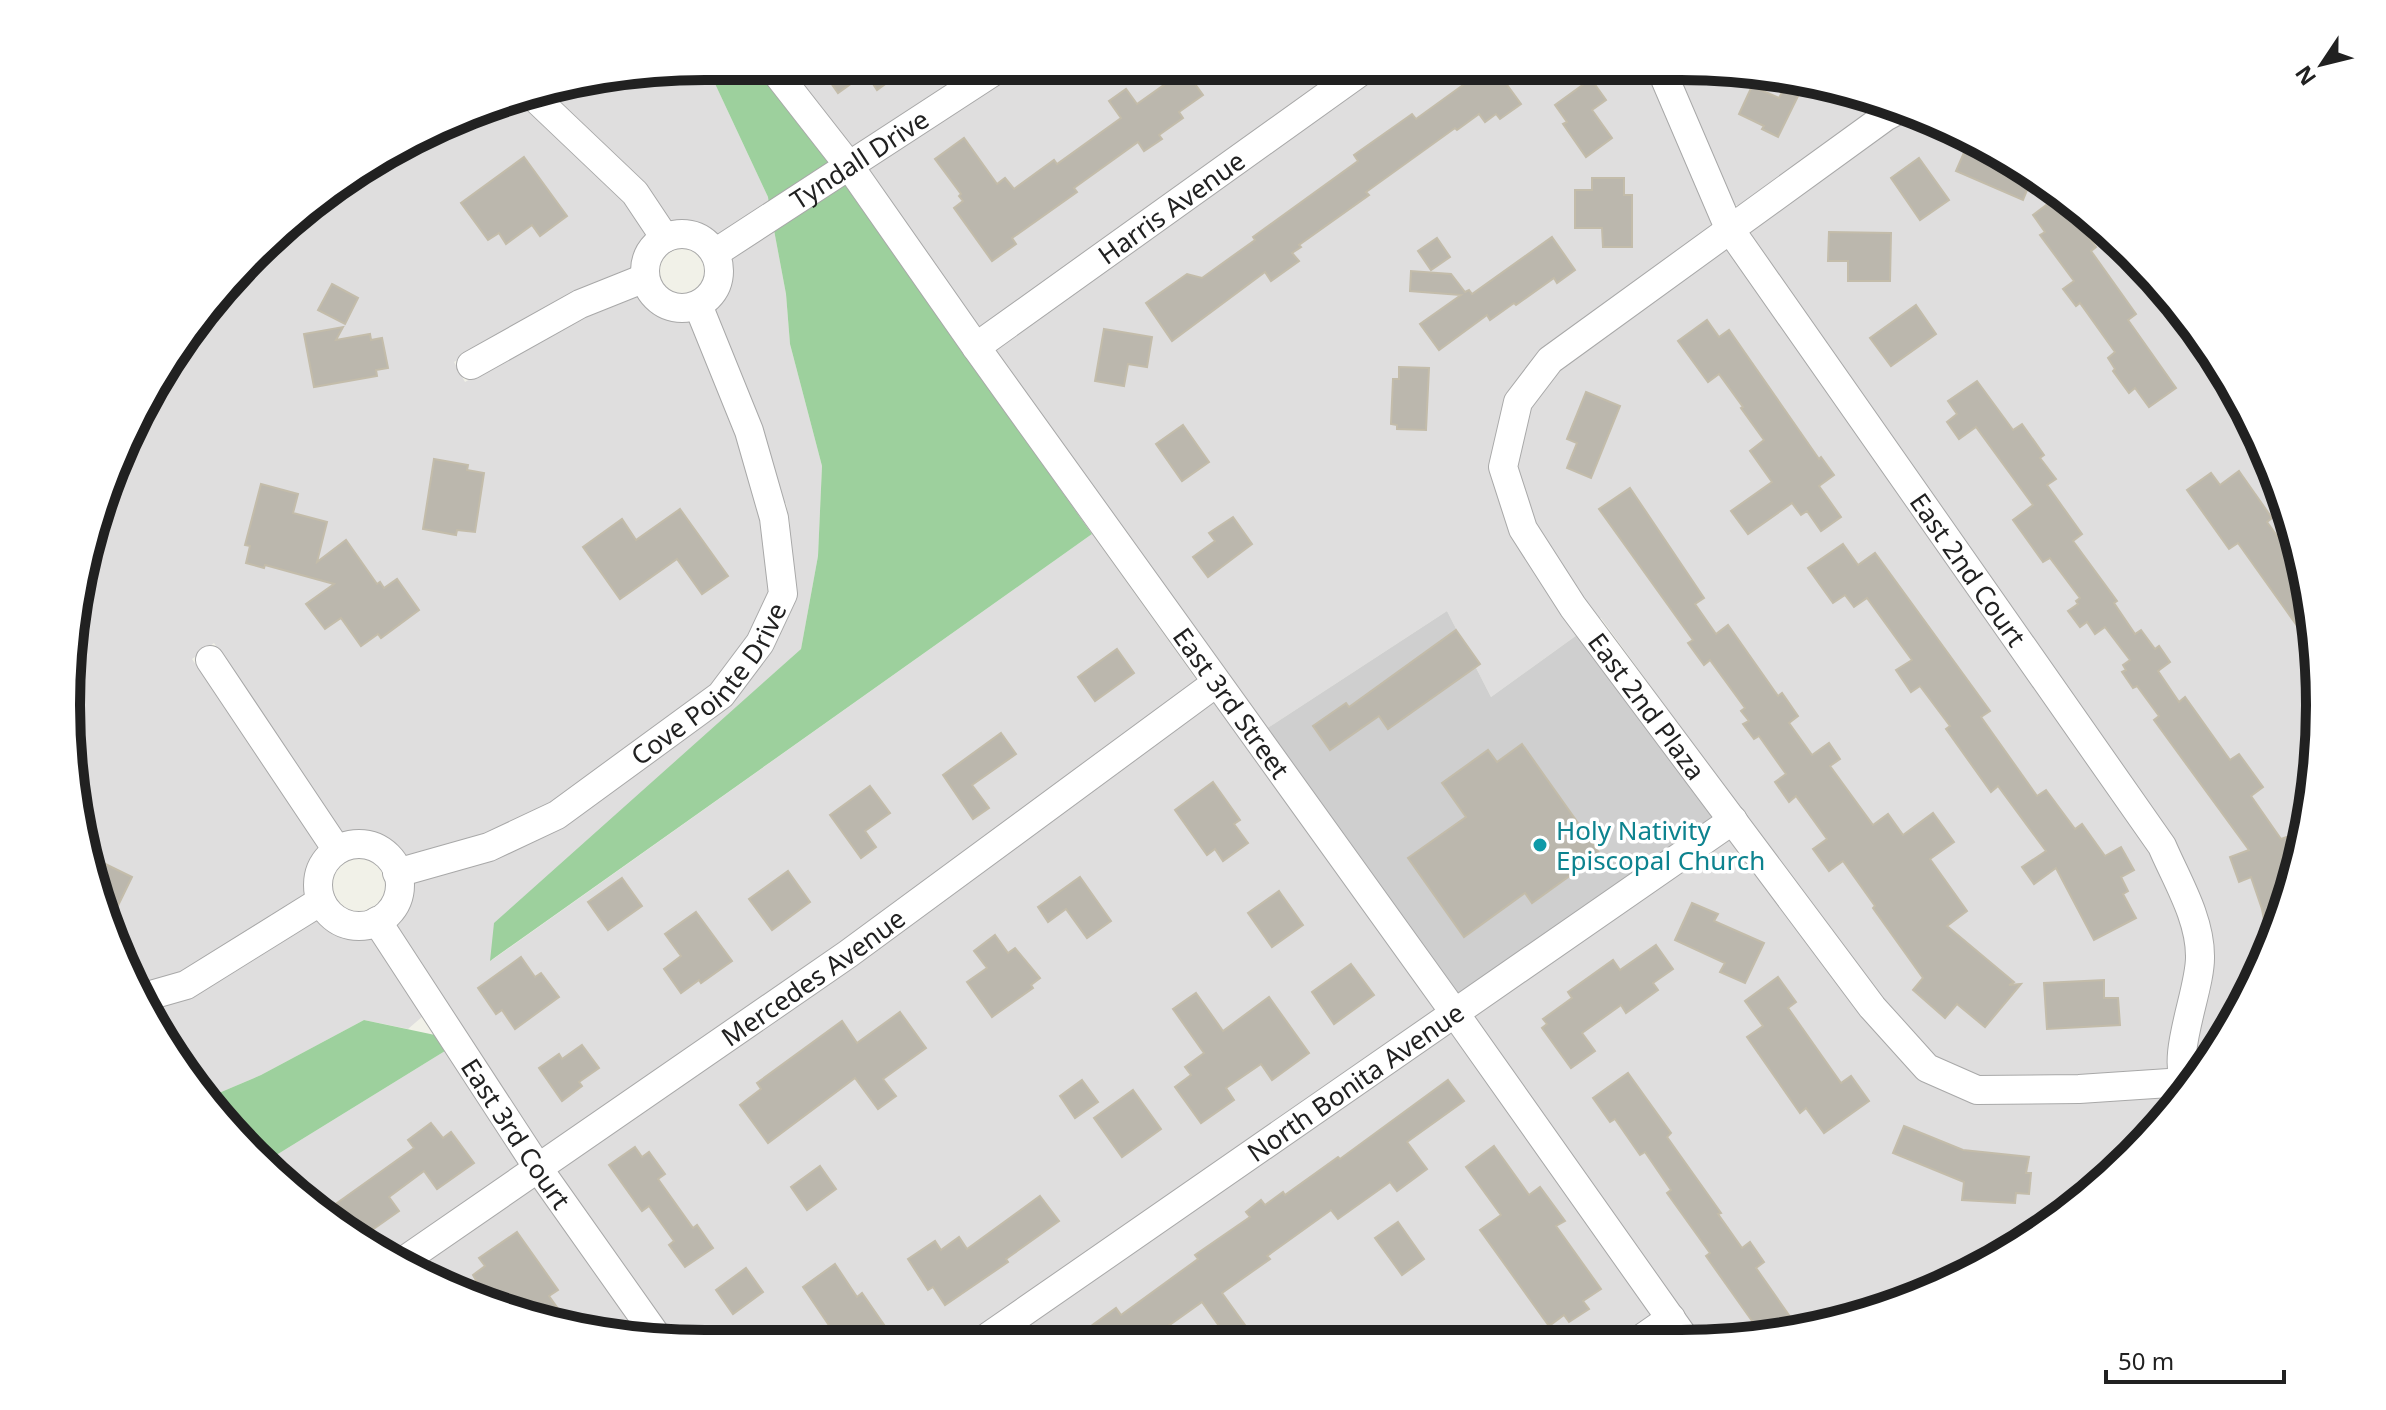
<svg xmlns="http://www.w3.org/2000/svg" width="2386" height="1410" font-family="'Noto Sans',sans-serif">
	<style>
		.residential { fill: #dfdede }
		.religious { fill: #cfcfcf }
		.forest { fill: #9dd09d }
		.building { fill: #bbb7ad; stroke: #c3bcaa; stroke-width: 2 }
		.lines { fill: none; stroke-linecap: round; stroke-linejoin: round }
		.minor-casing { stroke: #a8a8a8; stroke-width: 30 }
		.minor { stroke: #fff; stroke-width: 28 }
		.culture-dot { fill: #0f9aa8; stroke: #fff; stroke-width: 3 }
		.labels { text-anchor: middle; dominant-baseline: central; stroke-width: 7; stroke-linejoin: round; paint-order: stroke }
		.street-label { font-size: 26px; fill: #212121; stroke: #fff }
		.culture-label { font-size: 26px; fill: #0d838f; stroke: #fff; text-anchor: start }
		.rim { fill: none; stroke: #212121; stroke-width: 10 }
	</style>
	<rect width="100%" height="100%" fill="#f1f1e8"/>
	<g class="residential">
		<polygon points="704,66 710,73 768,197 769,205 720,236 703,224 687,221 671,222 645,184 549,92"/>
		<polygon points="788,66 981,66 854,150"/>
		<polygon points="1021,66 1347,67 980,330 869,169"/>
		<polygon points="1388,67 1644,67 1713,225 1543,351 1490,472 1512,537 1577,635 1491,697 1447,611 1266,729 994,349"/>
		<polygon points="1665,67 1723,67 1890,102 1739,206 1731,204"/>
		<polygon points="515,97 625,202 647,236 634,255 631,271 575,293 454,362 465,382 585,315 637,295 644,305 657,315 672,321 689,320 736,436 761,522 770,593 749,637 712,687 551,804 486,835 406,858 395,845 380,835 362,831 343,834 214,643 192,659 319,849 308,868 305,881 306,897 182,973 138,987 114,949 67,746 88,539 174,350 316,198 500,100"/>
		<polygon points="1915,114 2036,173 2133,253 2193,327 2220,364 2271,460 2308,580 2320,705 2308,829 2272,949 2213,1060 2198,1078 2196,1045 2214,956 2210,923 2174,840 1747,230 1891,127"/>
		<polygon points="774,230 786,294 790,344 822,466 818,556 801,649 637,797 492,960 1092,534 1198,682 841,944 543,1150 395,923 405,911 411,898 413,882 492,859 772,647 790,524 786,503 784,503 714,309 726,295 732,280 731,258"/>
		<polygon points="1725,246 2150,853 2185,934 2187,960 2170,1070 2080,1077 1981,1078 1936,1057 1883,999 1682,729 1601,618 1599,619 1584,599 1535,523 1517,465 1531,406 1559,369"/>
		<polygon points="1213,701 1436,1011 958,1343 678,1343 556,1170"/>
		<polygon points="1728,838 1920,1079 2176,1096 2179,1100 2133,1157 2001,1258 1886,1310 1723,1343 1705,1343 1472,1014"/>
		<polygon points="316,918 324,927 338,935 352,938 371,937 423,1016 408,1029 364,1020 261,1075 207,1098 151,1008"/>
		<polygon points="1450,1030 1652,1316 1614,1343 1000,1343"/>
		<polygon points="445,1051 520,1166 389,1256 350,1237 265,1162"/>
		<polygon points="533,1186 641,1338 500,1310 414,1268"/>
	</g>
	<polygon class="religious" points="1447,611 1491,697 1577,635 1714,819 1458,995 1266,729"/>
	<g class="forest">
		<polygon points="704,66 753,66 831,166 769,205 768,197 710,73"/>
		<polygon points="845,185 1092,534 490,961 494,923 801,649 818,556 822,466 790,344 786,294 774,230"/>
		<polygon points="364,1020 435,1035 445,1051 265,1162 224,1126 207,1098 261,1075"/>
	</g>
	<g class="building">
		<polygon points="819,66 910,66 877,90 866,73 838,93"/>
		<polygon points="1488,67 1494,67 1521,104 1500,119 1496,114 1485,122 1479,114 1457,130 1455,128 1366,192 1369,195 1299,245 1301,247 1292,253 1299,261 1271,281 1265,272 1172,341 1146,303 1187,274 1202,278 1255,240 1253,237 1358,161 1354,155 1412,114 1416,119"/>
		<polygon points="1185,70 1203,95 1179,112 1183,118 1159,135 1162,139 1144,151 1138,142 1074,188 1077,192 1012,238 1016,244 992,261 954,208 963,201 959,196 961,194 935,159 964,138 997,184 1005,178 1014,189 1054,160 1057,164 1121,118 1109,101 1126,89 1137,104"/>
		<polygon points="1591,79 1606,100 1592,110 1612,138 1586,157 1563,124 1567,122 1555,105"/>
		<polygon points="1788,81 1802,88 1778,137 1762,129 1764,126 1739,114 1752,86 1779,98"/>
		<polygon points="1969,141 2034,173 2023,200 1956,171"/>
		<polygon points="524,157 567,216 540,236 532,225 506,244 499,233 488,240 461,203"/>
		<polygon points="1919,158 1949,200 1920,220 1891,178"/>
		<polygon points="1592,178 1624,178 1624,195 1632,195 1632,247 1603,247 1602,228 1575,228 1575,190 1592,190"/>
		<polygon points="2053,200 2065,217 2071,213 2096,247 2091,251 2136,314 2128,320 2176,388 2149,407 2135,388 2129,393 2113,371 2115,369 2108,358 2115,352 2080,303 2076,306 2063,289 2074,281 2040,235 2045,232 2033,215"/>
		<polygon points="1829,232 1891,233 1890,281 1848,281 1848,261 1828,261"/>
		<polygon points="1552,237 1575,270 1557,283 1554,278 1516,305 1514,303 1490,320 1487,315 1439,350 1420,324 1461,295 1410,291 1411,271 1451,274 1465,292 1469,290 1472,294"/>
		<polygon points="1437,238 1450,257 1431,270 1418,251"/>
		<polygon points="332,284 358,298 345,324 318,310"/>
		<polygon points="1916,305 1936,334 1891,366 1870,338"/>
		<polygon points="1707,320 1719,337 1729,330 1819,459 1821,457 1834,475 1819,486 1841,517 1821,531 1807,511 1801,515 1792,503 1748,534 1731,511 1772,482 1750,451 1764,440 1741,408 1743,407 1719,374 1708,382 1678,341"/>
		<polygon points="343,327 336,340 370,334 371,340 382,338 388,368 376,370 377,376 314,387 304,334"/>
		<polygon points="1104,329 1152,337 1147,367 1128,364 1124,386 1095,381"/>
		<polygon points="1399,367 1429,368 1426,430 1397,429 1397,425 1391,424 1393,379 1399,379"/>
		<polygon points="1977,381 2013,430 2022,424 2044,455 2040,458 2056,479 2047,485 2082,534 2073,541 2117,601 2114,603 2135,634 2141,630 2155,649 2159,646 2170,662 2158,671 2179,702 2185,697 2230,760 2239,754 2263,787 2251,796 2281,839 2308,830 2270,953 2262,909 2251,877 2239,882 2230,857 2249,850 2154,720 2159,716 2137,686 2133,688 2122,672 2126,670 2123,665 2130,660 2105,627 2095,634 2087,622 2080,627 2068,611 2078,604 2076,601 2080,598 2050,558 2043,562 2013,520 2033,505 1976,427 1959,439 1947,422 1957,414 1948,401"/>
		<polygon points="1586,392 1620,406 1591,478 1567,468 1577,443 1567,439"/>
		<polygon points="1183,425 1209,462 1182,481 1156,444"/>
		<polygon points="434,459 468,465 467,470 484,473 475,532 457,530 456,535 423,529"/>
		<polygon points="2239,471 2272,518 2267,522 2307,577 2315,651 2238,543 2229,549 2187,490 2211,473 2220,485"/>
		<polygon points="261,484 298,494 293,513 327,522 317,562 346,540 377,584 380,582 384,588 397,579 419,610 381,638 378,634 361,646 341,618 325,629 306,604 334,584 265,565 264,568 246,563 250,546 245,545"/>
		<polygon points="1630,488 1704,598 1695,604 1716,634 1728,625 1778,696 1782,693 1798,716 1789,723 1812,755 1829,743 1840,759 1830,766 1873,825 1888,814 1903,835 1933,813 1954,842 1930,859 1967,911 1947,926 2014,982 2009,985 2021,984 1985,1027 1957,1004 1945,1018 1913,990 1923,978 1873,908 1875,906 1843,861 1829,871 1813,849 1827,839 1796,796 1789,802 1775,782 1786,774 1759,736 1754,739 1743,724 1749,721 1741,711 1745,708 1710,660 1704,665 1688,643 1693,640 1599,509"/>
		<polygon points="680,509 728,576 702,594 677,559 620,599 583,547 622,519 636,540"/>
		<polygon points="1233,517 1252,544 1208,577 1193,557 1215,541 1209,533"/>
		<polygon points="1843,544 1858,565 1875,553 1990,711 1981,717 2037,796 2046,790 2075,829 2082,824 2105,856 2121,847 2134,870 2121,877 2128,891 2123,894 2136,918 2094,940 2056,868 2034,884 2022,867 2046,851 1998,786 1991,792 1946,729 1950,726 1920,686 1911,692 1896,670 1912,660 1867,598 1854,607 1845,595 1833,603 1808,568"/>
		<polygon points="1456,630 1480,664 1388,729 1379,716 1330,750 1313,726 1346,703 1349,707"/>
		<polygon points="1117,649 1134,673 1095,701 1078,677"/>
		<polygon points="1001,733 1016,754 972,785 989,808 973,819 943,775"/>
		<polygon points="1522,744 1600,854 1532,903 1525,893 1464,937 1408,858 1466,817 1442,783 1488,750 1497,762"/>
		<polygon points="1213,782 1240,820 1234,824 1248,843 1223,861 1215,849 1207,855 1175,810"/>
		<polygon points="870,786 890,813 865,831 876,847 861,858 830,815"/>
		<polygon points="93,858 132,877 109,924"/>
		<polygon points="788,871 810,902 772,930 749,899"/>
		<polygon points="1080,877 1111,921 1087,938 1066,909 1048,922 1038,907"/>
		<polygon points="622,878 642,906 608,930 588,902"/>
		<polygon points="1279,891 1303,925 1272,947 1248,913"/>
		<polygon points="1692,903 1718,914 1714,921 1764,943 1745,983 1720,972 1725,963 1675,940"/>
		<polygon points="696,912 732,961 701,983 699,980 681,993 664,969 681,956 665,934"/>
		<polygon points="995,935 1008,953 1015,948 1040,978 1031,985 1033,988 992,1017 967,982 987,968 974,951"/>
		<polygon points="1656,945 1673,969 1653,983 1658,990 1626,1013 1621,1005 1582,1033 1595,1051 1571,1068 1542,1028 1547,1024 1543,1019 1572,998 1568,992 1613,960 1620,970"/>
		<polygon points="521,957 535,977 541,973 559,997 515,1029 502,1010 496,1014 478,988"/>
		<polygon points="1351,964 1374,995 1334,1024 1312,992"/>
		<polygon points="1778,977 1796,1002 1788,1008 1841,1083 1851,1076 1869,1101 1824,1133 1806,1108 1800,1113 1747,1037 1763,1026 1745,1001"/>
		<polygon points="2104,980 2104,998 2118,998 2120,1025 2047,1029 2044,983"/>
		<polygon points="1196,993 1223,1031 1269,997 1309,1053 1272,1080 1261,1064 1226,1088 1234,1100 1201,1123 1175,1087 1191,1075 1185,1067 1204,1053 1173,1009"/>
		<polygon points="900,1012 926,1048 883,1079 896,1096 878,1109 855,1078 768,1143 740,1105 761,1089 757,1083 842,1021 857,1043"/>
		<polygon points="582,1045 599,1068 579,1082 582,1086 562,1101 539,1068 559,1054 562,1059"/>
		<polygon points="1628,1073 1671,1133 1667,1137 1721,1213 1718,1214 1742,1248 1750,1242 1764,1262 1756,1268 1798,1328 1762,1335 1706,1256 1710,1253 1667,1193 1671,1190 1645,1152 1640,1155 1615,1119 1610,1122 1593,1098"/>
		<polygon points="1082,1080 1098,1102 1075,1118 1060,1096"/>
		<polygon points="1448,1080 1464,1101 1407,1142 1427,1169 1397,1191 1390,1182 1338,1219 1331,1210 1267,1256 1270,1259 1222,1293 1250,1332 1235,1343 1231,1343 1202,1302 1161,1331 1158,1327 1136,1343 1097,1343 1087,1329 1116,1308 1121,1315 1198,1259 1195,1255 1250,1217 1246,1212 1261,1200 1265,1205 1283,1192 1285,1195 1338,1157 1340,1159"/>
		<polygon points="1133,1090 1161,1129 1122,1157 1094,1118"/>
		<polygon points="431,1123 443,1138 451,1132 474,1163 437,1189 424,1171 389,1197 399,1211 358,1240 350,1237 323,1213 414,1148 408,1140"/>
		<polygon points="1904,1126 1963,1150 2029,1157 2026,1173 2031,1173 2029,1194 2016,1193 2015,1203 1962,1200 1964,1182 1893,1153"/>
		<polygon points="1494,1146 1529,1195 1540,1187 1565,1221 1556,1226 1601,1289 1583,1301 1589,1309 1569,1322 1564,1315 1549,1326 1480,1230 1501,1215 1466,1167"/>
		<polygon points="635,1147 642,1157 649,1152 665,1174 658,1179 693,1228 697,1225 713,1248 685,1267 669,1245 674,1241 649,1206 642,1211 609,1165"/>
		<polygon points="820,1166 836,1189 807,1210 791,1187"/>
		<polygon points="1040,1196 1059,1221 1006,1259 1008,1262 945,1305 933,1287 928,1290 908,1259 935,1241 941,1250 959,1237 967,1249"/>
		<polygon points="1398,1222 1424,1259 1402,1275 1375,1238"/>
		<polygon points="517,1232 558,1290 549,1296 569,1324 500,1310 463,1292 477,1282 473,1275 485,1266 479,1258"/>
		<polygon points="835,1264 857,1297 862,1293 889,1332 874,1343 841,1343 803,1287"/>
		<polygon points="746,1268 763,1292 733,1314 716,1290"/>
	</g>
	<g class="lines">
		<g class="minor-casing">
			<g id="minor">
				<path id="s1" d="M771,66l79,101 126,180 478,665 234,331"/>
				<path id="s2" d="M1660,67l69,161 433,618c15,35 38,72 38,110 1,35 -32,103 -12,133"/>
				<polyline points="532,95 635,193 665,238"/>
				<path id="s3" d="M1902,108l-17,9 -335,243 -32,42 -15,65 20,62 50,78 299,400 55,61 50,22 102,-1 105,-7"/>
				<circle cx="682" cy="271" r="37"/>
				<path id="s4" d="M715,253l287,-187"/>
				<path id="s5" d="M976,347l391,-280"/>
				<polyline points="471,365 580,304 645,278"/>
				<polyline points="210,660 337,850"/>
				<circle cx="359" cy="885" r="41"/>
				<path id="s6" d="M397,873l92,-26 68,-32 164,-120 39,-52 23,-49 -9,-76 -25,-87 -51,-126"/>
				<path id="s7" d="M377,921l161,247 123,174"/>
				<polyline points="144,997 186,985 321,901"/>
				<path id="s8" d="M402,1262l446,-308 368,-271"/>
				<path id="s9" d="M979,1343l754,-523"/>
				<polyline points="1635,1343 1671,1318"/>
			</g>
		</g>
		<use href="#minor" class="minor"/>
	</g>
	<circle class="culture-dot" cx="1540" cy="845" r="8"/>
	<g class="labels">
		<g class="street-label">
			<text stroke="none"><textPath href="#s4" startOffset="172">Tyndall Drive</textPath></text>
			<text stroke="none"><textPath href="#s5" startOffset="240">Harris Avenue</textPath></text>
			<text stroke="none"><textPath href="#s2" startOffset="592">East 2nd Court</textPath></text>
			<text stroke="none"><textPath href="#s6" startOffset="374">Cove Pointe Drive</textPath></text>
			<text stroke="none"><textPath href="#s1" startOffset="786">East 3rd Street</textPath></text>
			<text stroke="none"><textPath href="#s3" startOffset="834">East 2nd Plaza</textPath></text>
			<text stroke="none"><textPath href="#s8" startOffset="500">Mercedes Avenue</textPath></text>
			<text stroke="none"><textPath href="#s9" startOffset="458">North Bonita Avenue</textPath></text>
			<text stroke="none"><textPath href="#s7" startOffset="254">East 3rd Court</textPath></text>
		</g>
		<g class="culture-label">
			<text x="1556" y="830">Holy Nativity<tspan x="1556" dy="30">Episcopal Church</tspan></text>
		</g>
	</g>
	<path d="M0 0H2386V1410H0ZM705 80H1681A625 625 0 0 1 2306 705V705A625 625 0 0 1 1681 1330H705A625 625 0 0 1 80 705V705A625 625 0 0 1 705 80Z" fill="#fff" fill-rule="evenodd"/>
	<path class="rim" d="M705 80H1681A625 625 0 0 1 2306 705V705A625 625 0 0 1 1681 1330H705A625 625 0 0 1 80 705V705A625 625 0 0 1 705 80Z"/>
	<g transform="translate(2322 64) rotate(235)" stroke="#ffffff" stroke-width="6" paint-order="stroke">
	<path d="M0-6L14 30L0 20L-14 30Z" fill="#212121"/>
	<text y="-12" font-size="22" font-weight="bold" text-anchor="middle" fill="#212121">N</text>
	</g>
	<path d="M2106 1370v12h178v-12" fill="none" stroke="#212121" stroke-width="4"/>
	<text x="2118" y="1370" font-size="24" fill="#212121" stroke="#ffffff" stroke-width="6" paint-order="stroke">50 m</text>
</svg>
